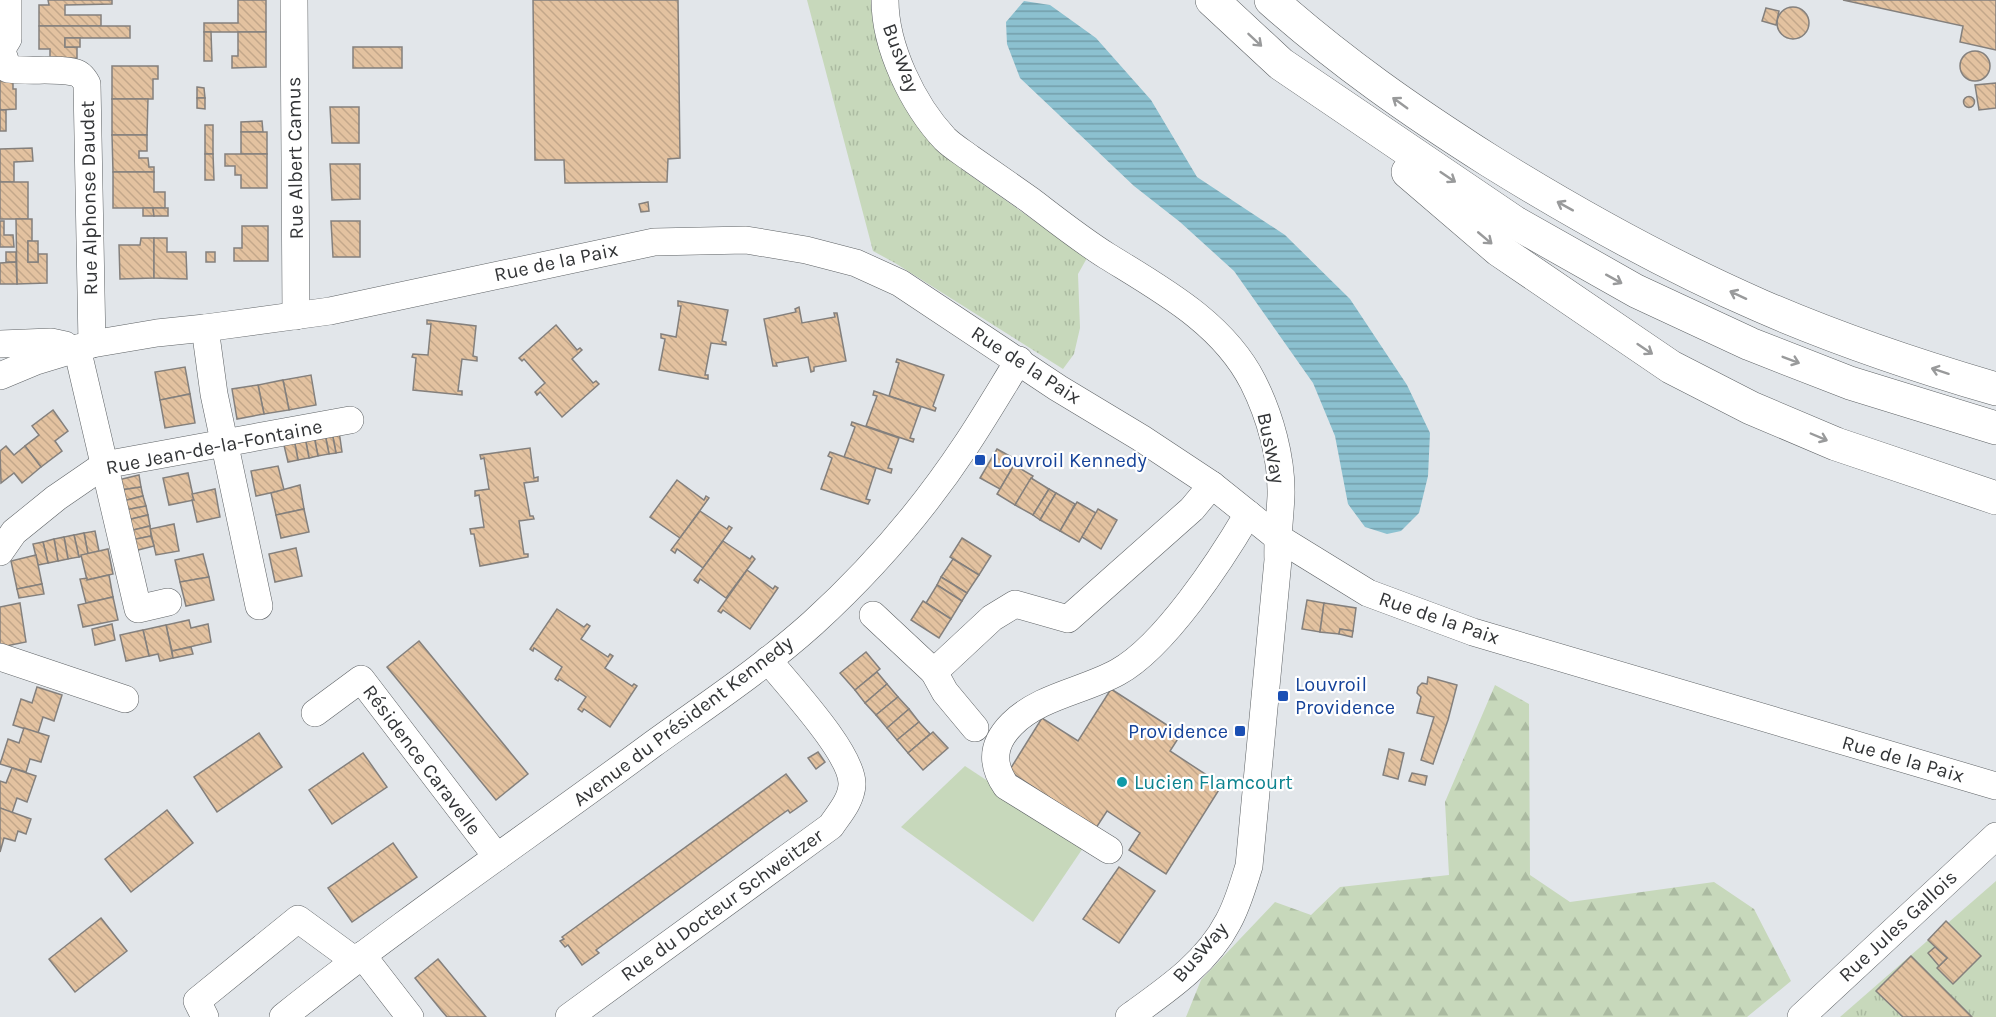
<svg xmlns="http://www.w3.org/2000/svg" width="1996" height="1017" font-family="Karla,sans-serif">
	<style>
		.grass { fill: url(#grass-tufts) }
		.forest { fill: url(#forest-firs) }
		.pitch { fill: #c7d8bb }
		.water { fill: url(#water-rules) }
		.building { fill: url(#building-back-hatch); stroke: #84807d; stroke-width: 1.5 }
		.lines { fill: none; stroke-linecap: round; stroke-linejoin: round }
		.minor-casing { stroke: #5e6265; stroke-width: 28 }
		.highway-casing { stroke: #5e6265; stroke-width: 34 }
		.minor { stroke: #fff; stroke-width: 27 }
		.highway { stroke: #fff; stroke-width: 33 }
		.oneway { stroke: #999a9b }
		.transit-dot { fill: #1a4fb4; stroke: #fff; stroke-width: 2 }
		.culture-dot { fill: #0f9aa8; stroke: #fff; stroke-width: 2 }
		.labels { text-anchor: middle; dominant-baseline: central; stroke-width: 4.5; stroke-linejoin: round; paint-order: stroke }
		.street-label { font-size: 20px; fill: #333537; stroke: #fff }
		.transit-label { font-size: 20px; fill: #164399; stroke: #fff; text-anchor: start }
		.culture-label { font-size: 20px; fill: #0d838f; stroke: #fff; text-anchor: start }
	</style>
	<defs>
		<pattern id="grass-tufts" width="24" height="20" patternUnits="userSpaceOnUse" patternTransform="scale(1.5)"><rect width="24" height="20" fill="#c7d8bb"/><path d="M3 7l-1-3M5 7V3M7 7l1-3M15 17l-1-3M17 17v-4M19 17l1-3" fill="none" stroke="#abbaa1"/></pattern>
		<pattern id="forest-firs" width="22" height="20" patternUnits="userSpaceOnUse" patternTransform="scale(1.5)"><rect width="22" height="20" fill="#c7d8bb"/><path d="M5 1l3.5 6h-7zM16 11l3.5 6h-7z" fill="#abbaa1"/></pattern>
		<pattern id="water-rules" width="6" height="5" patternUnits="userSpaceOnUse" patternTransform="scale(1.5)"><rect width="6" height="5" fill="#8cc1d0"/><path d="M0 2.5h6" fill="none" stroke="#739eaa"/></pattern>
		<pattern id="building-back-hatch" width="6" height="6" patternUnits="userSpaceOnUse" patternTransform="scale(1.5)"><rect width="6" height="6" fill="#e3c2a0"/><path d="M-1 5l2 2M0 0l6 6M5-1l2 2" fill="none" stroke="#c3a78a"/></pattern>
	</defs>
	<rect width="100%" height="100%" fill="#e2e6ea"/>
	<g class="grass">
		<polygon points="807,0 871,0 871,8 884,60 929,136 960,168 1087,258 1078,274 1080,328 1074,354 1063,369 895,263 873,251"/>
		<polygon points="1996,881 1996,1017 1840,1017"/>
	</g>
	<polygon class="forest" points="1495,685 1529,704 1530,875 1570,902 1714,882 1754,909 1791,981 1747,1017 1186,1017 1201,980 1275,902 1311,915 1340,887 1449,875 1445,802"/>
	<polygon class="pitch" points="965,766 1085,845 1033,922 901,827"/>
	<polygon class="water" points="1024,1 1050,5 1096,38 1151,100 1197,177 1285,235 1350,299 1407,385 1430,433 1428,476 1419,513 1401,531 1387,534 1365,527 1348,504 1335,436 1313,383 1234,271 1180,222 1134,186 1020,78 1007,44 1006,22"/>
	<g class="building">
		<polygon points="48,0 112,0 112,4 65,5 65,15 101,15 101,26 39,26 39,5 49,5"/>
		<polygon points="238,0 266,0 266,32 204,32 204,23 238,23"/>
		<polygon points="533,0 678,0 680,158 668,159 667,182 565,183 564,160 535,160"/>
		<polygon points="1843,0 1996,0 1996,50 1960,42 1963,26"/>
		<circle cx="1793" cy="23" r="16"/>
		<polygon points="1766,8 1779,11 1776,25 1762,21"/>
		<polygon points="39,26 130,26 130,38 65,38 65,47 77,47 77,58 50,59 50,49 39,49"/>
		<polygon points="204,32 211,32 212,61 204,61"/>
		<polygon points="238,32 266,32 266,67 232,68 232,56 238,56"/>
		<rect x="65" y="38" width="15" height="9"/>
		<rect x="353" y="47" width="49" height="21"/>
		<circle cx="1975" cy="66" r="15"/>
		<polygon points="112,66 158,66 158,79 153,79 153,99 112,99"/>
		<polygon points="0,77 13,77 13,89 16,89 16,109 0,110"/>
		<polygon points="1996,83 1996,108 1979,110 1975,85"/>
		<polygon points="197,87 204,88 205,98 197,98"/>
		<circle cx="1969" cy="102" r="5.5"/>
		<polygon points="197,98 205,98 205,109 197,108"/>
		<polygon points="112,99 148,99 147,135 112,135"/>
		<polygon points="330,107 359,107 359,143 332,143"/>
		<rect x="0" y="110" width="6" height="21"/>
		<polygon points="262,121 263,132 241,132 241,122"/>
		<rect x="205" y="125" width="8" height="29"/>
		<rect x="241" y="132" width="26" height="22"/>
		<polygon points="112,135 147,135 147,151 139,151 139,158 148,158 149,167 154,167 154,172 113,172"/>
		<polygon points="32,148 33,161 14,162 14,182 0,182 0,149"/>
		<polygon points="205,154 213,154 214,180 205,180"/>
		<polygon points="225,154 267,154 267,188 241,188 241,175 235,175 235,166 225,166"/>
		<polygon points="330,164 360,164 360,199 332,200"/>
		<polygon points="113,172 154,172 154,192 165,192 165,208 113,208"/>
		<rect x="0" y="182" width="28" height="37"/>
		<polygon points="648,202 649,211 641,212 639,204"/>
		<polygon points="143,208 153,208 154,216 143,216"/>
		<polygon points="153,208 168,208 168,216 154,216"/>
		<polygon points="16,219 32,219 32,241 28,241 28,262 38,262 38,254 47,254 47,283 17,284"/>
		<polygon points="0,221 4,221 4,235 13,235 14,247 0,247"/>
		<polygon points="331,221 360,221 360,257 333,257"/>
		<polygon points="242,226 268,226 268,261 234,261 234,248 242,248"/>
		<polygon points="141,238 154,238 154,278 120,279 119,245 140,245"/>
		<polygon points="154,238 167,238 167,252 186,252 187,279 154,278"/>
		<rect x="28" y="241" width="10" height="21"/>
		<rect x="6" y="252" width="10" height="10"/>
		<rect x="206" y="252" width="9" height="10"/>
		<polygon points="16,262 17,284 0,284 0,263"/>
		<polygon points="678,301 728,310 722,341 726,342 726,345 711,343 705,375 708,375 708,379 659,370 665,339 661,338 661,334 676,337 681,306 678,306"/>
		<polygon points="799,307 802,323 835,317 834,313 837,313 846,361 814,367 814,371 811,372 808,357 776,363 777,366 773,366 764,319 796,312 795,309"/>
		<polygon points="427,320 476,326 473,356 477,357 477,361 462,359 458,391 462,391 462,395 413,390 416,358 412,357 413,354 428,355 431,324 427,324"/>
		<polygon points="556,325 577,350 580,348 582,350 572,359 593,383 596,381 599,384 562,417 540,392 537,395 535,392 545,383 524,359 522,361 519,358"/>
		<polygon points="897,359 944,375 933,406 936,408 935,411 889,396 899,363 896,362"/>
		<polygon points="185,367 190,394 160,400 155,372"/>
		<polygon points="311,375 316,405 289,410 283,380"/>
		<polygon points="283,380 289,410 264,414 258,385"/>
		<polygon points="258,385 264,414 237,419 232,389"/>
		<polygon points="874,391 921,407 910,438 914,439 913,442 866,426 877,396 873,395"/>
		<polygon points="190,394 195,423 165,428 160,400"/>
		<polygon points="53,410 68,431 55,441 62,451 41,467 25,446 39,435 32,426"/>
		<polygon points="852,422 899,438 888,468 892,469 891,473 844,457 855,427 851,425"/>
		<polygon points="339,431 342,452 336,453 332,432"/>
		<polygon points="332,432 336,453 329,454 325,434"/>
		<polygon points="325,434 329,454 318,456 314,436"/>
		<polygon points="314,436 318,456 309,458 305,437"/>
		<polygon points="305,437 309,458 298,460 294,439"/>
		<polygon points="294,439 298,460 288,462 283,441"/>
		<polygon points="6,446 14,455 25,446 41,467 22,483 14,473 1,483 0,451"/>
		<polygon points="530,448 534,478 538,477 538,481 524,483 530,516 533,516 534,519 519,521 524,554 528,554 528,557 480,566 474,534 471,534 470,529 484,527 479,495 475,496 475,491 489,489 484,458 481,459 480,455"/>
		<polygon points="997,449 1017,460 1000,489 980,478"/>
		<polygon points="830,452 876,468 866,499 870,500 868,504 821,489 832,458 828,456"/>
		<polygon points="1014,465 1033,476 1015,505 997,494"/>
		<polygon points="278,466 284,490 256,496 251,471"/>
		<polygon points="188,473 194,500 169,505 163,478"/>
		<polygon points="139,475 141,487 121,490 118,480"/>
		<polygon points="1031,478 1049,489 1033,515 1015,505"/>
		<polygon points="677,480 704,500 706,496 709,498 680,538 650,517"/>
		<polygon points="300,485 304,509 276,515 271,493"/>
		<polygon points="141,487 143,496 123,501 121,490"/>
		<polygon points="215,489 220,517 197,522 192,500 194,500 192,494"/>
		<polygon points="1049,489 1056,493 1040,520 1033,515"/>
		<polygon points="1056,493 1075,504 1060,531 1040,520"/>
		<polygon points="143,496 146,506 125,510 123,501"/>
		<polygon points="1077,502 1096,513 1079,542 1060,531"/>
		<polygon points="146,506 148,515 127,520 125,510"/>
		<polygon points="304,509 309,532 281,538 276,515"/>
		<polygon points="1098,509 1117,520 1101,549 1082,537"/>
		<polygon points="700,511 727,529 729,526 732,528 703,568 677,549 675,553 671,550"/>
		<polygon points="148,515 150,526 129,531 127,520"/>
		<polygon points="174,524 179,551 156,555 150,529"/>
		<polygon points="150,526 151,536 131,540 129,531"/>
		<polygon points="95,531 99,551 88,554 84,533"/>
		<polygon points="84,533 88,554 79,557 74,535"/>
		<polygon points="74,535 79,557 68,559 64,537"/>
		<polygon points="151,536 154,546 134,551 131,540"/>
		<polygon points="64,537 68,559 58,561 54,539"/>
		<polygon points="962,538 991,556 979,575 950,557"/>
		<polygon points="54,539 58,561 48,563 43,542"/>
		<polygon points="723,541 750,559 752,556 755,559 726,598 700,579 698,583 694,580"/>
		<polygon points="43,542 48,563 38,565 33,544"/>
		<polygon points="296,548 302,576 275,582 269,554"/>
		<polygon points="108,549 113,574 87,580 81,555"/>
		<polygon points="203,554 209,577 180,582 175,560"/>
		<polygon points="36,555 42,584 17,589 11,561"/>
		<polygon points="953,559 979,575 967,593 941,577"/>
		<polygon points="747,570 773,589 775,586 778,588 750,629 723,610 721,613 718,611"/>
		<polygon points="109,575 113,597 86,603 80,579 87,578 87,580"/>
		<polygon points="209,577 214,600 186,606 180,582"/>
		<polygon points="941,577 967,593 962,601 937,585"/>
		<polygon points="42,584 44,594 19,598 17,589"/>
		<polygon points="937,585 962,601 951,619 926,603"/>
		<polygon points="113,597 118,620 83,627 78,605"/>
		<polygon points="1307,600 1324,603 1320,632 1302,629"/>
		<polygon points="923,601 951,619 939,638 911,620"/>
		<polygon points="20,603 26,642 6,646 0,645 0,607"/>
		<polygon points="1324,603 1356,608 1353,631 1340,629 1339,634 1320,632"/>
		<polygon points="557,609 584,627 587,624 590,626 581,639 608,657 610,654 613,656 605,668 632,686 634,684 637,686 610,727 584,709 582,712 578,709 586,697 559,679 558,681 555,679 562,667 534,648 533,651 530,649"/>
		<polygon points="189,620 191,628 208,624 211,642 172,651 166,625"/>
		<polygon points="112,624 115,640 95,645 92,629"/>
		<polygon points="166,625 173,658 160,661 158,654 149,656 143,630"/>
		<polygon points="1340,629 1353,631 1352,637 1339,634"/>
		<polygon points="143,630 149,656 126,661 120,635"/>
		<polygon points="419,641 528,774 496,800 387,667"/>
		<polygon points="191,647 193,654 173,658 172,651"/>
		<polygon points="866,652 880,669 855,690 840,673"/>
		<polygon points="877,672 887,684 865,703 855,690"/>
		<polygon points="1428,677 1457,685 1448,720 1433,764 1421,760 1434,717 1417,713 1421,697 1417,693 1418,687 1422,683 1427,684"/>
		<polygon points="887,684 898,697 876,715 865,703"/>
		<polygon points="37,687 62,695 54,721 43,717 38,733 13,725 21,699 32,703"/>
		<polygon points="1111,689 1181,734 1170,751 1222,785 1166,874 1129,850 1140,833 1107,811 1096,828 1009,771 1042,718 1078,741"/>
		<polygon points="898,697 909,709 887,728 876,715"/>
		<polygon points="909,709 919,722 897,740 887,728"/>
		<polygon points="919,722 930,734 908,753 897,740"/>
		<polygon points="24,728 49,736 41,762 30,759 26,772 0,764 8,739 19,743"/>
		<polygon points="933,732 948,748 923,770 908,753"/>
		<polygon points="259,733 282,767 217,812 194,777"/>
		<polygon points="1389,749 1404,753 1398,779 1383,775"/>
		<polygon points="818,752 825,762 816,769 808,758"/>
		<polygon points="363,753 387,787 332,824 309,790"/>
		<polygon points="12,768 36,776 27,802 17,798 12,813 0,808 0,781 6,783"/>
		<polygon points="1412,773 1427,776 1425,785 1409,781"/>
		<polygon points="786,774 807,801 790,813 788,810 767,825 596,950 599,953 582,965 568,945 565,947 560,941 564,939 562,937"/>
		<polygon points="0,808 31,819 26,834 18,831 15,841 4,838 0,852"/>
		<polygon points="167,810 193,843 131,892 105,859"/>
		<polygon points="393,843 417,877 352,922 328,888"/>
		<polygon points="1119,867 1155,891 1119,943 1083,919"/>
		<polygon points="101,918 127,951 75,992 49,959"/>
		<polygon points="1946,921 1981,956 1953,984 1937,968 1947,958 1928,940"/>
		<polygon points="1935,947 1947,958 1939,966 1928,953"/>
		<polygon points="1911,956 1972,1017 1903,1017 1876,991"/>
		<polygon points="438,959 486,1017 447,1017 441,1010 415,978"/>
	</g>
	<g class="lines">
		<g class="minor-casing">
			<g id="minor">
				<polyline points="294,0 296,316"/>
				<path d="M885,0c0,47 28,105 60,139 7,7 17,13 25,19 20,14 40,28 60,42 25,19 50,39 77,56 55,34 116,67 146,126 17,34 29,76 28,114 -1,21 -4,42 -3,64l-29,306c-6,19 -11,38 -21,56 -21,41 -63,69 -99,95"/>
				<path d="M2,51l6,18c22,3 45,-1 65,3 7,1 11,6 14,12l5,260"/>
				<polyline points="0,52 8,39 8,0"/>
				<polyline points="205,328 214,394 259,606"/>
				<polyline points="0,344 51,342 65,345"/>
				<polyline points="77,348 138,609 168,602"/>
				<polyline points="0,376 36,361 92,344 157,333 205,328 330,311 654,242 746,240 806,250 856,263 900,283 1058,388 1141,438 1212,485 1277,537 1368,593 1473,632 1996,786"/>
				<polyline points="0,552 14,532 56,498 104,465 350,420"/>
				<polyline points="873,615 934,672 945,692 975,728"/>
				<polyline points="0,657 125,699"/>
				<polyline points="934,672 992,618 1015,604 1068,619 1192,509 1212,485"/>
				<polyline points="315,713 361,679 497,857"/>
				<path d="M1109,850l-103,-64c-15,-22 -14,-42 6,-62 28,-28 72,-33 106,-52 47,-26 103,-112 130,-158"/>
				<polyline points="362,955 410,1017"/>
				<polyline points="205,1017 197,1001 298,919 354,960"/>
				<path d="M283,1017c120,-96 247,-182 370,-273 54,-39 110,-76 160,-121 57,-52 110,-113 153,-178 18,-27 35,-56 53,-85"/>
				<path d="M569,1017l262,-191c8,-12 20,-25 21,-41 2,-30 -64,-100 -84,-125"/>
				<polyline points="1801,1017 1996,836"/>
			</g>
		</g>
		<g class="highway-casing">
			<g id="highway">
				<polyline points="1212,0 1281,64 1514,222 1636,291 1750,344 1850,383 1996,428"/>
				<path d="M1271,0c70,62 140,111 219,161 87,54 177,104 271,145 76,33 156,60 235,83"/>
				<polyline points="1408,172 1499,250 1671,367 1751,408 1836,444 1996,498"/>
			</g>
		</g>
		<use href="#minor" class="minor"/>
		<use href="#highway" class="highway"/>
	</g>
	<defs><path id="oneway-shaft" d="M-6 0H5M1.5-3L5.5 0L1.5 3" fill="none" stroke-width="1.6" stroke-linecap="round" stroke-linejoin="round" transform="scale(1.5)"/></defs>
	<g class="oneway">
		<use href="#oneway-shaft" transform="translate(1255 40) rotate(43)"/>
		<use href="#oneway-shaft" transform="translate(1400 103) rotate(-144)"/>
		<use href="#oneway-shaft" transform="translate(1448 177) rotate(34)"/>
		<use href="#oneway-shaft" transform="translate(1565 206) rotate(-151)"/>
		<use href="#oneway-shaft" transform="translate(1485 238) rotate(40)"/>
		<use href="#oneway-shaft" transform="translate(1614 279) rotate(29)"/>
		<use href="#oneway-shaft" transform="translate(1738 295) rotate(-155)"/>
		<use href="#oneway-shaft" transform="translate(1645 349) rotate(34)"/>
		<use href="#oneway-shaft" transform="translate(1791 360) rotate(21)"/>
		<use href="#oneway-shaft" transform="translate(1940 371) rotate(-162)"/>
		<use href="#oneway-shaft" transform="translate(1819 437) rotate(23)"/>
	</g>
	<g class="transit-dot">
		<rect x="974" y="454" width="12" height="12" rx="3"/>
		<rect x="1277" y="690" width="12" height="12" rx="3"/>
		<rect x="1234" y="725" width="12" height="12" rx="3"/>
	</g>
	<circle class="culture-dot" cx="1122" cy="782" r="6"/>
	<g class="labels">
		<g class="street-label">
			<text transform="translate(901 58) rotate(70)">BusWay</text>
			<text transform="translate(295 158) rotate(-91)">Rue Albert Camus</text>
			<text transform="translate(89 198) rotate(-91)">Rue Alphonse Daudet</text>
			<text transform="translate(556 262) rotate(-12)">Rue de la Paix</text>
			<text transform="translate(1026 365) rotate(33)">Rue de la Paix</text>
			<text transform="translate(214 447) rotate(-11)">Rue Jean-de-la-Fontaine</text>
			<text transform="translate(1271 448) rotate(78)">BusWay</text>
			<text transform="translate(1439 618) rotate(19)">Rue de la Paix</text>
			<text transform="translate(683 721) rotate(-37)">Avenue du Président Kennedy</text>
			<text transform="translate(1903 759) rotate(16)">Rue de la Paix</text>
			<text transform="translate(422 760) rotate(53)">Résidence Caravelle</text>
			<text transform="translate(722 905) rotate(-36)">Rue du Docteur Schweitzer</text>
			<text transform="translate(1898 926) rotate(-43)">Rue Jules Gallois</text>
			<text transform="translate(1200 952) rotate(-49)">BusWay</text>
		</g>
		<g class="transit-label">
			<text x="992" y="460">Louvroil Kennedy</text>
			<text x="1295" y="684">Louvroil<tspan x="1295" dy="23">Providence</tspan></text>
			<text x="1228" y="731" text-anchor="end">Providence</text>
		</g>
		<g class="culture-label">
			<text x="1134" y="782">Lucien Flamcourt</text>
		</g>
	</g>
</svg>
